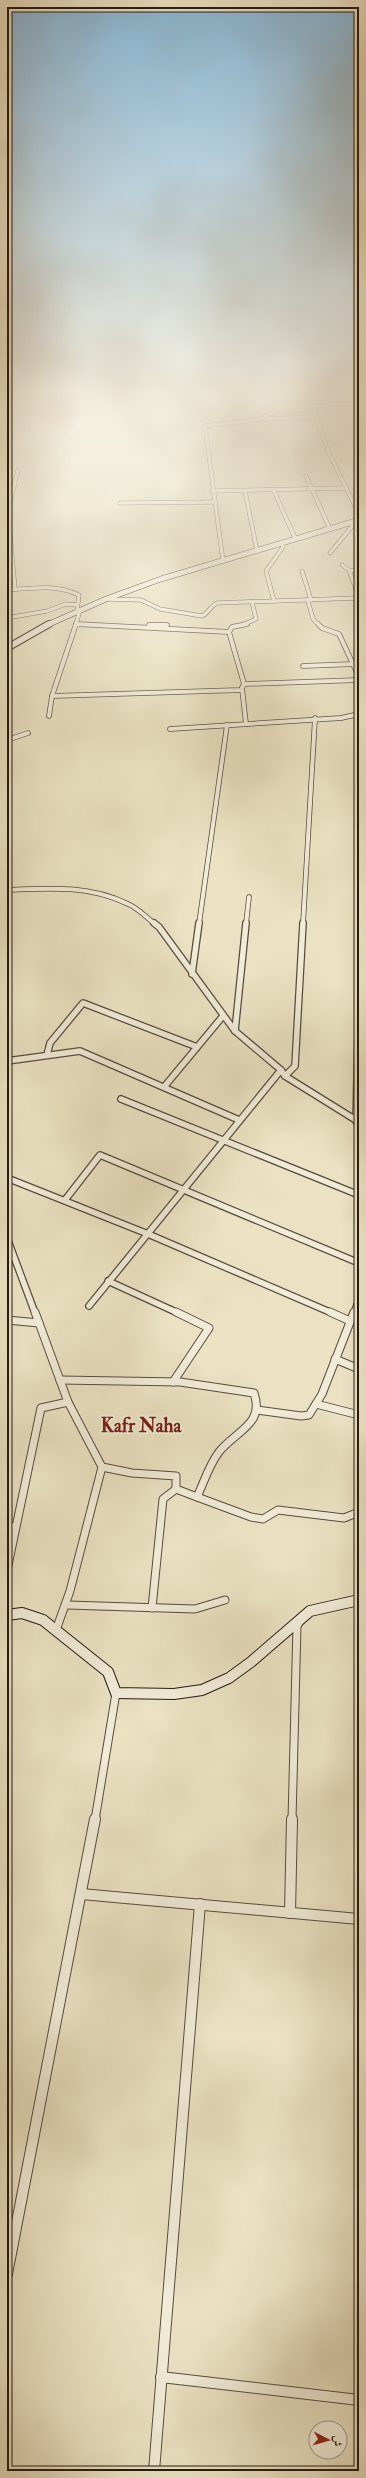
<svg xmlns="http://www.w3.org/2000/svg" width="366" height="2478" font-family="'IM FELL Double Pica',Amiri,serif">
	<style>
		.lines { fill: none; stroke-linecap: round; stroke-linejoin: round }
		.street-far4-casing { stroke: #584b3e; stroke-width: 4.5 }
		.street-far3-casing { stroke: #584b3e; stroke-width: 5.5 }
		.street-far2-casing { stroke: #584b3e; stroke-width: 8 }
		.street-far1-casing { stroke: #584b3e; stroke-width: 9 }
		.street-casing { stroke: #584b3e; stroke-width: 12 }
		.secondary-far2-casing { stroke: #271912; stroke-width: 6 }
		.secondary-far1-casing { stroke: #271912; stroke-width: 8 }
		.secondary-casing { stroke: #271912; stroke-width: 12 }
		.street-far4 { stroke: #f1ecd8; stroke-width: 3.5 }
		.street-far3 { stroke: #f1ecd8; stroke-width: 4 }
		.street-far2 { stroke: #f1ecd8; stroke-width: 5.5 }
		.street-far1 { stroke: #f1ecd8; stroke-width: 7 }
		.street { stroke: #f1ecd8; stroke-width: 10 }
		.secondary-far2 { stroke: #f1ecd8; stroke-width: 5 }
		.secondary-far1 { stroke: #f1ecd8; stroke-width: 6 }
		.secondary { stroke: #f1ecd8; stroke-width: 10 }
		.labels { text-anchor: middle; dominant-baseline: central; stroke-width: 4; stroke-linejoin: round; paint-order: stroke }
		.quarter-label { font-size: 19px; font-weight: bold; fill: #7a1f14; stroke: #f1ecd8 }
	</style>
	<rect width="100%" height="100%" fill="#eae2c3"/>
	<filter id="stains"><feTurbulence type="fractalNoise" baseFrequency=".005" numOctaves="4"/><feColorMatrix values="0 0 0 0 .2 0 0 0 0 .09 0 0 0 0 .02 0 0 0 .5 -.17"/></filter>
	<radialGradient id="worn" r=".72"><stop offset=".6" stop-color="#630" stop-opacity="0"/><stop offset="1" stop-color="#630" stop-opacity=".3"/></radialGradient>
	<g class="lines">
		<g class="street-far4-casing">
			<g id="street-far4">
				<polyline points="359,403 312,406 328,451 359,514"/>
				<polyline points="259,419 316,417"/>
				<polyline points="306,476 330,529"/>
				<polyline points="212,491 345,488"/>
				<polyline points="245,491 257,551"/>
				<polyline points="274,491 295,538"/>
				<polyline points="120,503 214,502"/>
				<polyline points="330,553 354,524 353,521"/>
				<polyline points="223,561 205,426 256,420 278,411"/>
				<polyline points="342,565 349,570 359,598"/>
				<polyline points="302,571 311,600 308,601 313,619 319,625"/>
				<polyline points="350,571 359,570"/>
				<polyline points="15,589 8,511 18,470"/>
				<path d="M7,590c25,-2 49,-6 72,5l-2,16"/>
				<path d="M106,599l35,1 19,9 42,7c7,-3 8,-10 15,-13l141,-5"/>
				<polyline points="274,601 266,571 283,547 282,542"/>
				<polyline points="7,618 47,611 66,604 77,605"/>
				<polyline points="78,625 76,624 80,610"/>
				<polyline points="242,625 256,619 252,602"/>
			</g>
		</g>
		<g class="street-far3-casing">
			<g id="street-far3">
				<polyline points="76,624 229,632"/>
				<polyline points="76,624 52,696 241,690 244,684 229,632 232,627 247,624"/>
				<polyline points="318,624 322,628 339,634 359,677"/>
				<polyline points="149,625 167,625"/>
				<polyline points="303,666 354,664"/>
				<polyline points="244,684 359,680"/>
				<polyline points="242,688 246,724"/>
				<polyline points="49,716 52,696"/>
				<polyline points="170,729 341,718 359,714"/>
				<polyline points="7,740 28,733"/>
				<path d="M7,890c42,-2 82,-5 121,14 10,4 19,14 27,20"/>
				<polyline points="199,924 227,725"/>
				<polyline points="246,924 249,897"/>
				<polyline points="303,924 315,718"/>
			</g>
		</g>
		<g class="street-far2-casing">
			<g id="street-far2">
				<polyline points="154,923 159,927 235,1031 281,1070 285,1076 359,1122"/>
				<polyline points="192,974 199,923"/>
				<polyline points="235,1031 246,923"/>
				<polyline points="47,1055 50,1043 83,1003 197,1047"/>
				<polyline points="7,1061 80,1051 239,1120"/>
				<polyline points="285,1076 295,1066 303,923"/>
				<polyline points="164,1087 223,1016"/>
				<polyline points="121,1099 359,1195"/>
				<polyline points="356,1121 359,996"/>
				<polyline points="7,1178 148,1234 332,1313"/>
				<polyline points="65,1200 100,1155 359,1263"/>
				<polyline points="7,1238 35,1313"/>
				<polyline points="108,1281 178,1313"/>
				<polyline points="89,1306 281,1070"/>
				<polyline points="354,1313 359,1300"/>
			</g>
		</g>
		<g class="street-far1-casing">
			<g id="street-far1">
				<polyline points="35,1312 68,1402 102,1467 70,1591 56,1630"/>
				<polyline points="330,1312 350,1321"/>
				<polyline points="7,1320 39,1323"/>
				<polyline points="335,1359 359,1369"/>
				<path d="M60,1380l120,2 74,11c11,32 -19,38 -35,59 -10,13 -15,30 -22,45l-21,-8 -13,10 -11,109"/>
				<polyline points="173,1382 209,1328 176,1312"/>
				<polyline points="316,1404 359,1415"/>
				<polyline points="257,1410 301,1416 309,1415 322,1394 354,1312"/>
				<polyline points="102,1467 132,1473 176,1476 176,1489"/>
				<polyline points="197,1497 251,1517 263,1519 278,1510 344,1518 359,1512"/>
				<polyline points="7,1526 15,1527"/>
				<polyline points="7,1570 41,1408 68,1402"/>
				<polyline points="67,1605 195,1609 225,1600"/>
				<polyline points="95,1820 116,1693"/>
				<polyline points="292,1820 297,1626 299,1623"/>
			</g>
		</g>
		<g class="street-casing">
			<g id="street">
				<polyline points="81,1894 359,1919"/>
				<polyline points="290,1913 292,1819"/>
				<polyline points="7,2274 95,1819"/>
				<polyline points="161,2377 359,2400"/>
				<polyline points="154,2471 200,1904"/>
			</g>
		</g>
		<g class="secondary-far2-casing">
			<polyline id="secondary-far2" points="47,625 106,599 161,579 359,520"/>
		</g>
		<g class="secondary-far1-casing">
			<polyline id="secondary-far1" points="7,648 49,624"/>
		</g>
		<g class="secondary-casing">
			<polyline id="secondary" points="7,1615 22,1613 43,1620 108,1672 116,1693 174,1694 202,1690 229,1678 251,1662 310,1611 359,1600"/>
		</g>
		<use href="#street-far4" class="street-far4"/>
		<use href="#street-far3" class="street-far3"/>
		<use href="#street-far2" class="street-far2"/>
		<use href="#street-far1" class="street-far1"/>
		<use href="#street" class="street"/>
		<use href="#secondary-far2" class="secondary-far2"/>
		<use href="#secondary-far1" class="secondary-far1"/>
		<use href="#secondary" class="secondary"/>
	</g>
	<linearGradient id="sky" x2="0" y2="1"><stop stop-color="#89b7d6"/><stop offset="0.53" stop-color="#f6f2e4"/><stop offset="1" stop-color="#f6f2e4" stop-opacity="0"/></linearGradient>
	<rect width="366" height="741" fill="url(#sky)"/>
	<g class="labels">
		<g class="quarter-label">
			<text x="141" y="1426">Kafr Naha</text>
		</g>
	</g>
	<rect width="366" height="2478" fill="none" stroke="#eae2c3" stroke-width="24"/>
	<rect x="8" y="8" width="350" height="2462" fill="none" stroke="#271912" stroke-width="2"/>
	<rect x="12" y="12" width="342" height="2454" fill="none" stroke="#271912"/>
	<g transform="translate(328 2440) rotate(96)"><circle r="19" fill="#f1ecd8" stroke="#a09889"/>
	<path d="M0-3L7 15L0 10L-7 15Z" fill="#8f2418"/>
	<text y="-6" font-size="11" font-weight="bold" text-anchor="middle" fill="#271912">ش</text>
	</g>
	<rect width="100%" height="100%" filter="url(#stains)"/>
	<rect width="100%" height="100%" fill="url(#worn)"/>
</svg>
